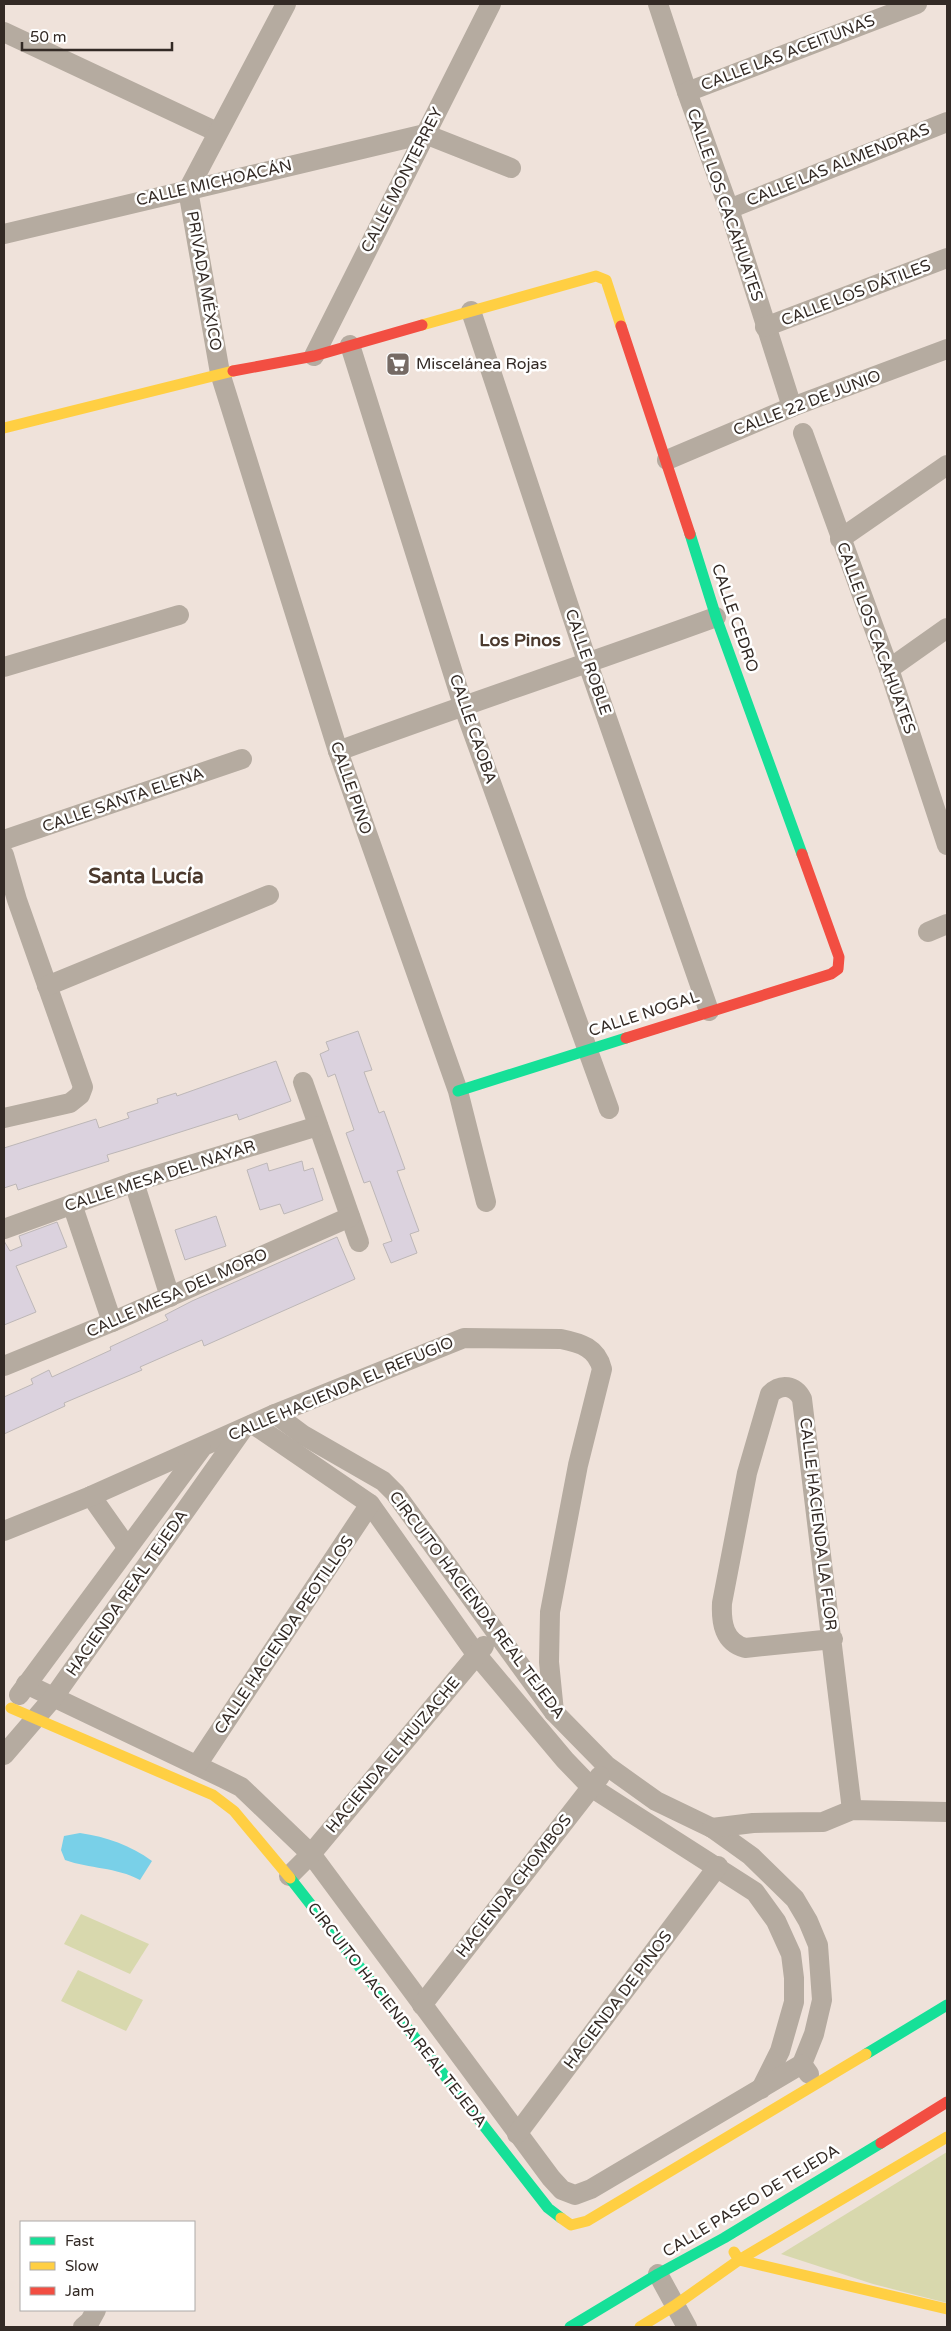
<svg xmlns="http://www.w3.org/2000/svg" width="951" height="2331" font-family="'Varela Round',sans-serif">
	<style>
		.green { fill: #d8d8ad }
		.water { fill: #79d0e8 }
		.building { fill: #dbd2de; stroke: #bdb7b7 }
		.lines { fill: none; stroke-linecap: round; stroke-linejoin: round }
		.street { stroke: #b5aba0; stroke-width: 20 }
		.fast { stroke: #16e098; stroke-width: 11 }
		.slow { stroke: #ffcf43; stroke-width: 11 }
		.jam { stroke: #f24e42; stroke-width: 11 }
		.labels { text-anchor: middle; dominant-baseline: central; stroke-width: 5; stroke-linejoin: round; paint-order: stroke }
		.street-label { font-size: 16px; fill: #332a25; stroke: #fff }
		.poi-label { font-size: 16px; fill: #332a25; stroke: #fff; text-anchor: start }
		.neighbourhood-label { font-size: 18px; font-weight: bold; fill: #4b392d; stroke: #fff }
		.district-label { font-size: 21px; font-weight: bold; fill: #4b392d; stroke: #fff }
	</style>
	<rect width="100%" height="100%" fill="#efe2da"/>
	<g class="green">
		<polygon points="81,1914 149,1944 130,1974 64,1944"/>
		<polygon points="78,1970 143,2000 126,2031 61,2001"/>
		<polygon points="947,2152 947,2303 873,2284 781,2254"/>
	</g>
	<path class="water" d="M80,1833c27,4 50,12 72,28l-12,19c-24,-13 -50,-11 -75,-20l-4,-10 3,-14z"/>
	<g class="building">
		<polygon points="358,1031 372,1070 364,1072 379,1113 384,1111 405,1169 397,1171 419,1231 410,1234 417,1253 391,1263 383,1244 392,1241 370,1181 364,1183 346,1133 354,1130 335,1074 328,1077 320,1054 329,1050 326,1042"/>
		<polygon points="276,1061 291,1101 239,1120 237,1114 127,1149 107,1155 109,1161 30,1186 18,1190 16,1184 4,1188 4,1148 96,1119 99,1128 129,1118 127,1113 158,1103 157,1099 176,1093 177,1096"/>
		<polygon points="302,1161 304,1171 313,1168 323,1200 284,1214 280,1204 260,1210 247,1170 267,1163 269,1171"/>
		<polygon points="216,1216 226,1246 185,1260 175,1230"/>
		<polygon points="57,1222 67,1247 16,1266 36,1312 4,1325 4,1241 10,1251 22,1246 19,1236"/>
		<polygon points="337,1237 355,1279 204,1346 202,1340 181,1349 140,1367 142,1370 64,1403 65,1406 4,1434 4,1397 33,1384 31,1379 49,1370 52,1377 111,1350 110,1347 168,1320 165,1315 192,1301"/>
	</g>
	<g class="lines">
		<g class="street">
			<polyline points="658,4 687,92 729,209 792,407"/>
			<polyline points="4,32 217,132"/>
			<polyline points="687,92 917,4"/>
			<polyline points="188,190 220,373 338,751 458,1091 486,1202"/>
			<polyline points="188,190 286,4"/>
			<polyline points="729,209 947,122"/>
			<polyline points="4,234 425,134 511,168"/>
			<polyline points="471,311 588,664 709,1011"/>
			<polyline points="765,327 947,258"/>
			<polyline points="350,345 463,705 609,1109"/>
			<polyline points="314,356 491,4"/>
			<polyline points="803,433 889,669 947,845"/>
			<polyline points="667,460 792,407 947,349"/>
			<polyline points="840,539 947,465"/>
			<polyline points="4,667 179,615"/>
			<polyline points="889,669 947,628"/>
			<path d="M338,751c125,-46 252,-88 378,-134"/>
			<polyline points="4,840 242,759"/>
			<polyline points="4,855 17,900 83,1087 80,1095 70,1103 4,1118"/>
			<polyline points="928,932 947,924"/>
			<polyline points="47,986 269,895"/>
			<polyline points="303,1082 359,1242"/>
			<polyline points="134,1182 170,1297"/>
			<polyline points="72,1204 112,1322"/>
			<polyline points="4,1229 134,1182 318,1126"/>
			<polyline points="4,1366 112,1322 350,1217"/>
			<polyline points="275,1414 303,1435 383,1481 395,1493 554,1712 607,1766 656,1801 712,1828 751,1856 795,1899 808,1921 818,1945 822,2000 814,2034 802,2064 809,2074"/>
			<polyline points="253,1424 370,1504 476,1654 565,1760 591,1787 755,1892 776,1921 791,1954 794,1978 794,2002 780,2051 761,2089"/>
			<polyline points="91,1496 127,1547"/>
			<path d="M4,1531l87,-35 184,-82 189,-76 97,1c20,4 36,9 41,30l-24,96 -28,147 -1,50 5,50"/>
			<path d="M833,1639l-88,9c-21,-6 -24,-25 -23,-45l25,-130 23,-79c11,-11 25,-9 32,5l50,411"/>
			<polyline points="26,1684 223,1778 241,1787 311,1854 551,2178 562,2190 575,2195 591,2189 802,2064"/>
			<polyline points="19,1695 201,1449"/>
			<polyline points="4,1755 53,1698 243,1429"/>
			<polyline points="197,1765 370,1504"/>
			<polyline points="712,1828 753,1823 823,1822 852,1810 947,1812"/>
			<polyline points="289,1876 311,1854 484,1646"/>
			<polyline points="422,2005 600,1776"/>
			<polyline points="517,2134 718,1866"/>
			<polyline points="658,2274 687,2327"/>
			<polyline points="83,2327 90,2321 96,2310"/>
		</g>
		<g class="fast">
			<polyline points="690,534 716,617 802,854"/>
			<polyline points="458,1091 626,1038"/>
			<polyline points="290,1878 548,2208 561,2218"/>
			<polyline points="866,2054 947,2005"/>
			<polyline points="570,2327 658,2274 724,2238 881,2143"/>
		</g>
		<g class="slow">
			<polyline points="422,325 596,276 606,280 621,326"/>
			<polyline points="4,428 233,371"/>
			<polyline points="11,1708 213,1795 234,1811 290,1878"/>
			<polyline points="561,2218 571,2225 587,2221 866,2054"/>
			<polyline points="734,2252 739,2260 947,2309"/>
			<polyline points="640,2327 674,2306 739,2260 947,2137"/>
		</g>
		<g class="jam">
			<polyline points="621,326 690,534"/>
			<polyline points="233,371 314,356 422,325"/>
			<polyline points="626,1038 831,974 838,969 839,957 802,854"/>
			<polyline points="881,2143 947,2102"/>
		</g>
	</g>
	<defs>
		<g id="supermarket-square" transform="scale(1.25)"><rect x="-9" y="-9" width="18" height="18" rx="4" fill="#756a64" stroke="#fff"/><path d="M-6-5.5h2.5l.6 2H6L4.5 2H-2.5L-4.4-4H-6ZM-1.5 3.2a1.3 1.3 0 1 0 .1 0ZM3 3.2a1.3 1.3 0 1 0 .1 0Z" fill="#fff"/></g>
	</defs>
	<g fill-rule="evenodd">
		<use href="#supermarket-square" x="398" y="364"/>
	</g>
	<g class="labels">
		<g class="street-label">
			<text transform="translate(788 53) rotate(-21)">CALLE LAS ACEITUNAS</text>
			<text transform="translate(838 165) rotate(-22)">CALLE LAS ALMENDRAS</text>
			<text transform="translate(402 180) rotate(-63)">CALLE MONTERREY</text>
			<text transform="translate(214 183) rotate(-13)">CALLE MICHOACÁN</text>
			<text transform="translate(725 205) rotate(71)">CALLE LOS CACAHUATES</text>
			<text transform="translate(204 281) rotate(80)">PRIVADA MÉXICO</text>
			<text transform="translate(856 293) rotate(-21)">CALLE LOS DÁTILES</text>
			<text transform="translate(807 403) rotate(-21)">CALLE 22 DE JUNIO</text>
			<text transform="translate(735 618) rotate(71)">CALLE CEDRO</text>
			<text transform="translate(876 638) rotate(70)">CALLE LOS CACAHUATES</text>
			<text transform="translate(588 662) rotate(71)">CALLE ROBLE</text>
			<text transform="translate(473 729) rotate(71)">CALLE CAOBA</text>
			<text transform="translate(351 788) rotate(71)">CALLE PINO</text>
			<text transform="translate(123 800) rotate(-19)">CALLE SANTA ELENA</text>
			<text transform="translate(644 1014) rotate(-18)">CALLE NOGAL</text>
			<text transform="translate(160 1176) rotate(-18)">CALLE MESA DEL NAYAR</text>
			<text transform="translate(177 1293) rotate(-24)">CALLE MESA DEL MORO</text>
			<text transform="translate(341 1389) rotate(-23)">CALLE HACIENDA EL REFUGIO</text>
			<text transform="translate(818 1524) rotate(83)">CALLE HACIENDA LA FLOR</text>
			<text transform="translate(127 1593) rotate(-55)">HACIENDA REAL TEJEDA</text>
			<text transform="translate(477 1605) rotate(53)">CIRCUITO HACIENDA REAL TEJEDA</text>
			<text transform="translate(284 1635) rotate(-56)">CALLE HACIENDA PEOTILLOS</text>
			<text transform="translate(393 1755) rotate(-50)">HACIENDA EL HUIZACHE</text>
			<text transform="translate(514 1886) rotate(-52)">HACIENDA CHOMBOS</text>
			<text transform="translate(618 2000) rotate(-53)">HACIENDA DE PINOS</text>
			<text transform="translate(397 2015) rotate(52)">CIRCUITO HACIENDA REAL TEJEDA</text>
			<text transform="translate(751 2201) rotate(-31)">CALLE PASEO DE TEJEDA</text>
		</g>
		<g class="poi-label">
			<text x="416" y="364">Miscelánea Rojas</text>
		</g>
		<g class="neighbourhood-label">
			<text x="520" y="640">Los Pinos</text>
		</g>
		<g class="district-label">
			<text x="146" y="876">Santa Lucía</text>
		</g>
	</g>
	<rect width="951" height="2331" fill="none" stroke="#332a25" stroke-width="10"/>
	<rect x="20" y="2221" width="175" height="90" fill="#ffffff" stroke="#adaaa8"/>
	<rect x="30" y="2237" width="25" height="8" fill="#16e098" stroke="#adaaa8"/>
	<text x="65" y="2246" font-size="15" fill="#332a25">Fast</text>
	<rect x="30" y="2262" width="25" height="8" fill="#ffcf43" stroke="#adaaa8"/>
	<text x="65" y="2271" font-size="15" fill="#332a25">Slow</text>
	<rect x="30" y="2287" width="25" height="8" fill="#f24e42" stroke="#adaaa8"/>
	<text x="65" y="2296" font-size="15" fill="#332a25">Jam</text>
	<path d="M22 42v8h150v-8" fill="none" stroke="#332a25" stroke-width="2.5"/>
	<text x="30" y="42" font-size="15" fill="#332a25" stroke="#ffffff" stroke-width="4" paint-order="stroke">50 m</text>
</svg>
